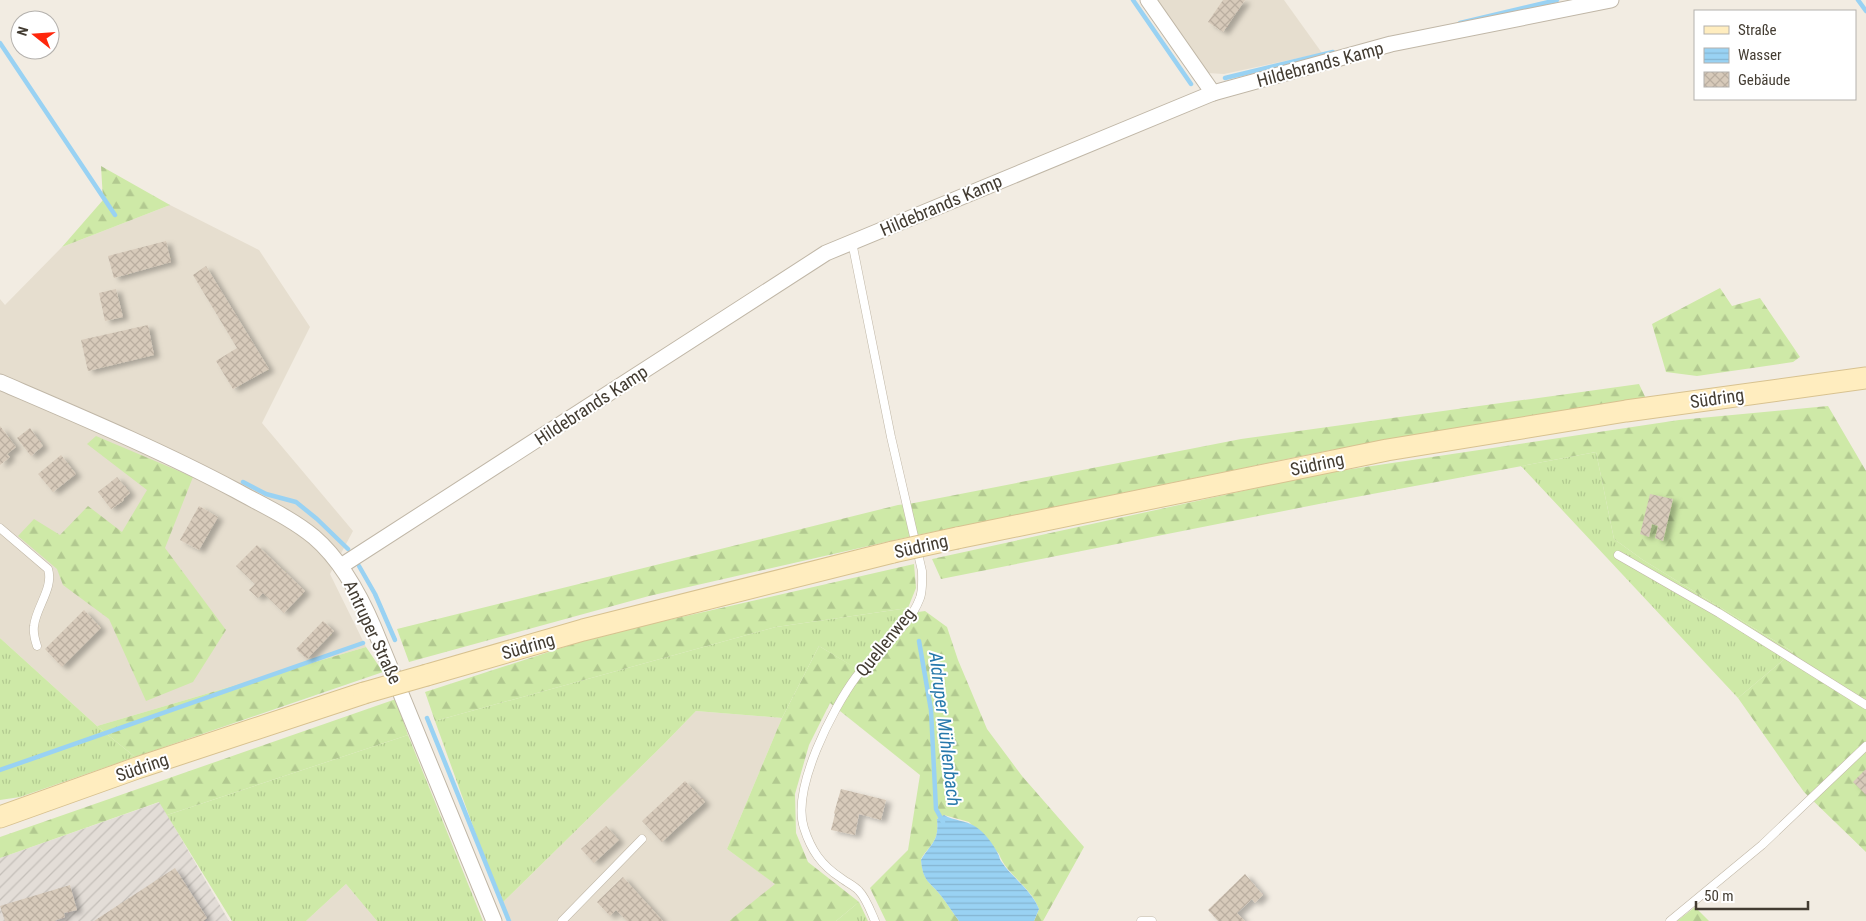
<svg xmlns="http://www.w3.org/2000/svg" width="1866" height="921" font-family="'Roboto Condensed',sans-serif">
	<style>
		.residential { fill: #e6decf }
		.industrial { fill: url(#industrial-furrows) }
		.grass { fill: url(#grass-tufts) }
		.forest { fill: url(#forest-firs) }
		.water { fill: url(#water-rules) }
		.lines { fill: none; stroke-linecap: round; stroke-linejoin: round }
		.stream { stroke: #99d2f3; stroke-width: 4.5 }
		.building { fill: url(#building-cross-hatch); filter: url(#shadow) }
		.lane-casing { stroke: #c0b7a7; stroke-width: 9 }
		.street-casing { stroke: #c0b7a7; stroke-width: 17 }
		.secondary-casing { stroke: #d8c290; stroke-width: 23 }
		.lane { stroke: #fff; stroke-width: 8 }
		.street { stroke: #fff; stroke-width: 15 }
		.secondary { stroke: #ffedbf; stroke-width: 21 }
		.secondary-bridge-casing { stroke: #d8c290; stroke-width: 23; stroke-linecap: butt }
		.secondary-bridge { stroke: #ffedbf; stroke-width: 21 }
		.labels { text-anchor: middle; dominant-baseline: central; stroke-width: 4; stroke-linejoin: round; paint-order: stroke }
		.street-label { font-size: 18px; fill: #433c32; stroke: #fff }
		.water-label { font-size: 19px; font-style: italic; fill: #2678ab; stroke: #fff }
	</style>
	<defs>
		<pattern id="industrial-furrows" width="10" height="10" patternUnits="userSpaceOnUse" patternTransform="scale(1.25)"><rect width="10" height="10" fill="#e3ddd7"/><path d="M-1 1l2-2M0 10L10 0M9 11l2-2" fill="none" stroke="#c4bfb9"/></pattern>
		<pattern id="grass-tufts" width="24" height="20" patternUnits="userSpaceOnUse" patternTransform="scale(1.25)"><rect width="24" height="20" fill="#cee9a7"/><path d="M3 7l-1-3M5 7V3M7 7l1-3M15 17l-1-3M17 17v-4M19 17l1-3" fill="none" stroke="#b2c990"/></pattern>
		<pattern id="forest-firs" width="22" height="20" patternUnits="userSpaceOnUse" patternTransform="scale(1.25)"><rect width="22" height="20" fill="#cee9a7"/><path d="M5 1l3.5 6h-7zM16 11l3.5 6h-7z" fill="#b2c990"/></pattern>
		<pattern id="water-rules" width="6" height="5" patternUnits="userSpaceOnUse" patternTransform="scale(1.25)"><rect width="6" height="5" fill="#99d2f3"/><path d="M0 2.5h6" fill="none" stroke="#85b5d1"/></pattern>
		<pattern id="building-cross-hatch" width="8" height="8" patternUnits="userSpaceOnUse" patternTransform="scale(1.25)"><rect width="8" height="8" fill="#d7caba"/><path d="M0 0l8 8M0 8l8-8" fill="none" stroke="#baaea0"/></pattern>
		<filter id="shadow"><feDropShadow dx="5.5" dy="3" stdDeviation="2.5" flood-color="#0004"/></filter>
	</defs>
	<rect width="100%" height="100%" fill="#f2ece2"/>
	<g class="residential">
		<polygon points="1156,0 1284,0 1322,53 1224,74 1207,73"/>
		<polygon points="170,205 259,250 310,327 262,423 353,531 330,574 366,647 97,726 0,638 0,299 5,305 62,247"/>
		<polygon points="696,711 782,718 727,849 776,884 729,921 508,921 501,904 663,745"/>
		<polygon points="346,884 377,921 306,921"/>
	</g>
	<polygon class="industrial" points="160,802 229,921 0,921 0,858"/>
	<g class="grass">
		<polygon points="1596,452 1614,539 1643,560 1793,652 1738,698 1521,466"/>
		<polygon points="908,608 857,669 819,646 782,718 696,711 663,745 501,904 435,721 776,627"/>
		<polygon points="0,638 97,726 135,757 20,797 0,800"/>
		<polygon points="408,735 483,921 377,921 346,884 306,921 232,921 167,815"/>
		<polygon points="859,902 868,921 836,921"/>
	</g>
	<g class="forest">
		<polygon points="101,166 170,205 62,247 103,200"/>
		<polygon points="1720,288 1732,306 1760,298 1800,357 1793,362 1697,376 1666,372 1652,324"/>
		<polygon points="1639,384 1648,403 1331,450 908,537 649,596 409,662 397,629 898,505 914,503 1241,439"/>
		<polygon points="1828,406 1866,471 1866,852 1804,792 1738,698 1793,652 1643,560 1614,539 1596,452 1324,503 941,579 932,559 1325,473 1679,420"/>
		<polygon points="96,436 193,477 165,548 226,630 193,682 146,701 109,619 63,585 57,569 18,536 34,519 60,535 88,506 122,532 147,490 87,444"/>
		<polygon points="914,564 916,588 908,608 776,627 435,721 425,692 598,636"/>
		<path d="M925,611l22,16 11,33 29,69 35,47 62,71 -41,74h-9l5,-12c-9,-23 -33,-35 -40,-55l-30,-32 -25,-7 -7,4c2,23 -5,23 -16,40 2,24 9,22 21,38 6,8 11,16 17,24h-73l-16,-33 38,-38 12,-75 -90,-72 -21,42 -14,49 1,39 12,29 51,40 -23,19h-107l46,-37 -48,-35 55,-131 37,-72 47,28 52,-62z"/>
		<polygon points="366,647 383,672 135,757 97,726"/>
		<polygon points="396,699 408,735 167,815 159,802 0,858 0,837"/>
		<polygon points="1695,907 1709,921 1677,921"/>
	</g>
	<path class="water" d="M944,815c10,6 22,5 32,12 8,5 18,18 22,27 2,3 1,4 3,7 12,18 30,28 38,48l-5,12h-75c-6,-8 -11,-16 -17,-24 -12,-16 -19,-14 -21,-37 11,-18 18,-18 16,-41z"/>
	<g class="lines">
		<g class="stream">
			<polyline points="1133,0 1191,84"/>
			<polyline points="1858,0 1866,11"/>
			<polyline points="1460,23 1557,0"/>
			<polyline points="0,43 115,215"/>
			<polyline points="1225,78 1333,52"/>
			<polyline points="243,482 266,494 296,502 317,519 348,549"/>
			<polyline points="359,566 375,594 395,640"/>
			<polyline points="919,641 931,710 936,809 943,822"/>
			<polyline points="427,718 509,921"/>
			<polyline points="0,770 363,643"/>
		</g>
	</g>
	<g class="building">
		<polygon points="1223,0 1245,0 1223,32 1208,22"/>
		<polygon points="166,241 171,262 114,278 108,256"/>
		<polygon points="206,266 269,369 233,389 216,361 237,348 193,275"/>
		<polygon points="116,289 123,317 105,321 99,293"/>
		<polygon points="148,325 154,355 88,371 81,340"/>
		<polygon points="0,426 16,447 7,454 10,457 0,465"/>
		<polygon points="30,428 43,446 31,456 17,438"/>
		<polygon points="61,455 76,474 53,492 38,474"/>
		<polygon points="117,477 130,493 124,498 123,501 111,509 98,492"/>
		<polygon points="1650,494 1673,499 1663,541 1655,538 1658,526 1652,524 1649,537 1640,534"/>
		<polygon points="199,506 218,517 199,550 180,540"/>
		<polygon points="257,545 305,591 284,613 263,593 258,598 249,590 255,584 236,566"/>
		<polygon points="84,610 101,628 62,667 45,649"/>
		<polygon points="323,621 334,631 307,659 296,649"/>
		<polygon points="1866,769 1866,795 1853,782"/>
		<polygon points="685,781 705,802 662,842 642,821"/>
		<polygon points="841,789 886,800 881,820 859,814 855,835 831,830 835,814 834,813"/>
		<polygon points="606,826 619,840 594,863 581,849"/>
		<polygon points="175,868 207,918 203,921 94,921"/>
		<polygon points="1245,874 1263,895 1255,903 1252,899 1237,913 1245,921 1218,921 1208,910"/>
		<polygon points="623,877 632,887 663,921 627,921 616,910 610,916 597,902"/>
		<polygon points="70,885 77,910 64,913 65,917 54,921 5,921 0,906"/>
	</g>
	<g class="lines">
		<g class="lane-casing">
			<g id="lane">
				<path d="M852,242l39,195 31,134c0,9 1,18 -2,27 -12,32 -44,52 -64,79 -23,31 -65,112 -52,151 7,22 17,37 37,50 5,4 14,8 18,13 7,7 12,21 16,30"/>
				<path d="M0,528l48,41c6,19 -12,38 -14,57 -1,7 1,14 3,20"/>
				<polyline points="1618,555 1719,613 1866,705"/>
				<polyline points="562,921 642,839"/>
				<polyline points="1141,921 1152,921"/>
				<polyline points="1670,921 1762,845 1866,746"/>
			</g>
		</g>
		<g class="street-casing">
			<g id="street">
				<polyline points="1148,0 1213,93"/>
				<path d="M0,382c79,34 160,68 235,108 27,15 56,28 79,47 28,24 46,58 60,91l120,293"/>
				<polyline points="341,566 826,253 1213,93 1391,44 1611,0"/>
			</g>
		</g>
		<g class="secondary-casing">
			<g id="secondary">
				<polyline points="957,538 1387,450 1626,411 1866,378"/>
				<polyline points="427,675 583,630 893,552"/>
				<polyline points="0,817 137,768 364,693"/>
			</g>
		</g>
		<use href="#lane" class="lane"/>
		<use href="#street" class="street"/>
		<use href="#secondary" class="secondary"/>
		<g class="secondary-bridge-casing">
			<g id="secondary-bridge">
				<polyline points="893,552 957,538"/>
				<polyline points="364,693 427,675"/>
			</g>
		</g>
		<use href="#secondary-bridge" class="secondary-bridge"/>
	</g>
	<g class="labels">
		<g class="street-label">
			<text transform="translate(1320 64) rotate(-15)">Hildebrands Kamp</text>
			<text transform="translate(941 205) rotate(-23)">Hildebrands Kamp</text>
			<text transform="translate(1717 398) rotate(-8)">Südring</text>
			<text transform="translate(591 405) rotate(-33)">Hildebrands Kamp</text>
			<text transform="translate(1317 464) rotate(-12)">Südring</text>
			<text transform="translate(921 546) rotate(-13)">Südring</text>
			<text transform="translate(373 632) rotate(65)">Antruper Straße</text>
			<text transform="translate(885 642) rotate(-51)">Quellenweg</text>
			<text transform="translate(528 646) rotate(-16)">Südring</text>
			<text transform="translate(142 767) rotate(-19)">Südring</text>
		</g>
		<g class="water-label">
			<text transform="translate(945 729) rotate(83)">Aldruper Mühlenbach</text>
		</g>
	</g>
	<rect x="1694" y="10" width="162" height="90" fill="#ffffff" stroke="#b4b1ad"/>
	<rect x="1704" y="26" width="25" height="8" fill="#ffedbf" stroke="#b4b1ad"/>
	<text x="1738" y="35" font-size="15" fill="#433c32">Straße</text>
	<rect x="1704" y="48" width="25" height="15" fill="url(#water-rules)" stroke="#b4b1ad"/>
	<text x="1738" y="60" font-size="15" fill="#433c32">Wasser</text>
	<rect x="1704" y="72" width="25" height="15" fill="url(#building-cross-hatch)" stroke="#b4b1ad"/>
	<text x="1738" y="85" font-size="15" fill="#433c32">Gebäude</text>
	<g transform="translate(35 35) rotate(287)"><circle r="24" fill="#ffffff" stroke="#b4b1ad"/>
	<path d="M0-4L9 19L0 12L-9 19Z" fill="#ff270c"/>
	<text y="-8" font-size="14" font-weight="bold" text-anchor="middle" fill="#433c32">N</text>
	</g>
	<path d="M1696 901v8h112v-8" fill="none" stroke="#433c32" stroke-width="2.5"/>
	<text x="1704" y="901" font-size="15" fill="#433c32" stroke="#ffffff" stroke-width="4" paint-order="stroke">50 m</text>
</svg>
